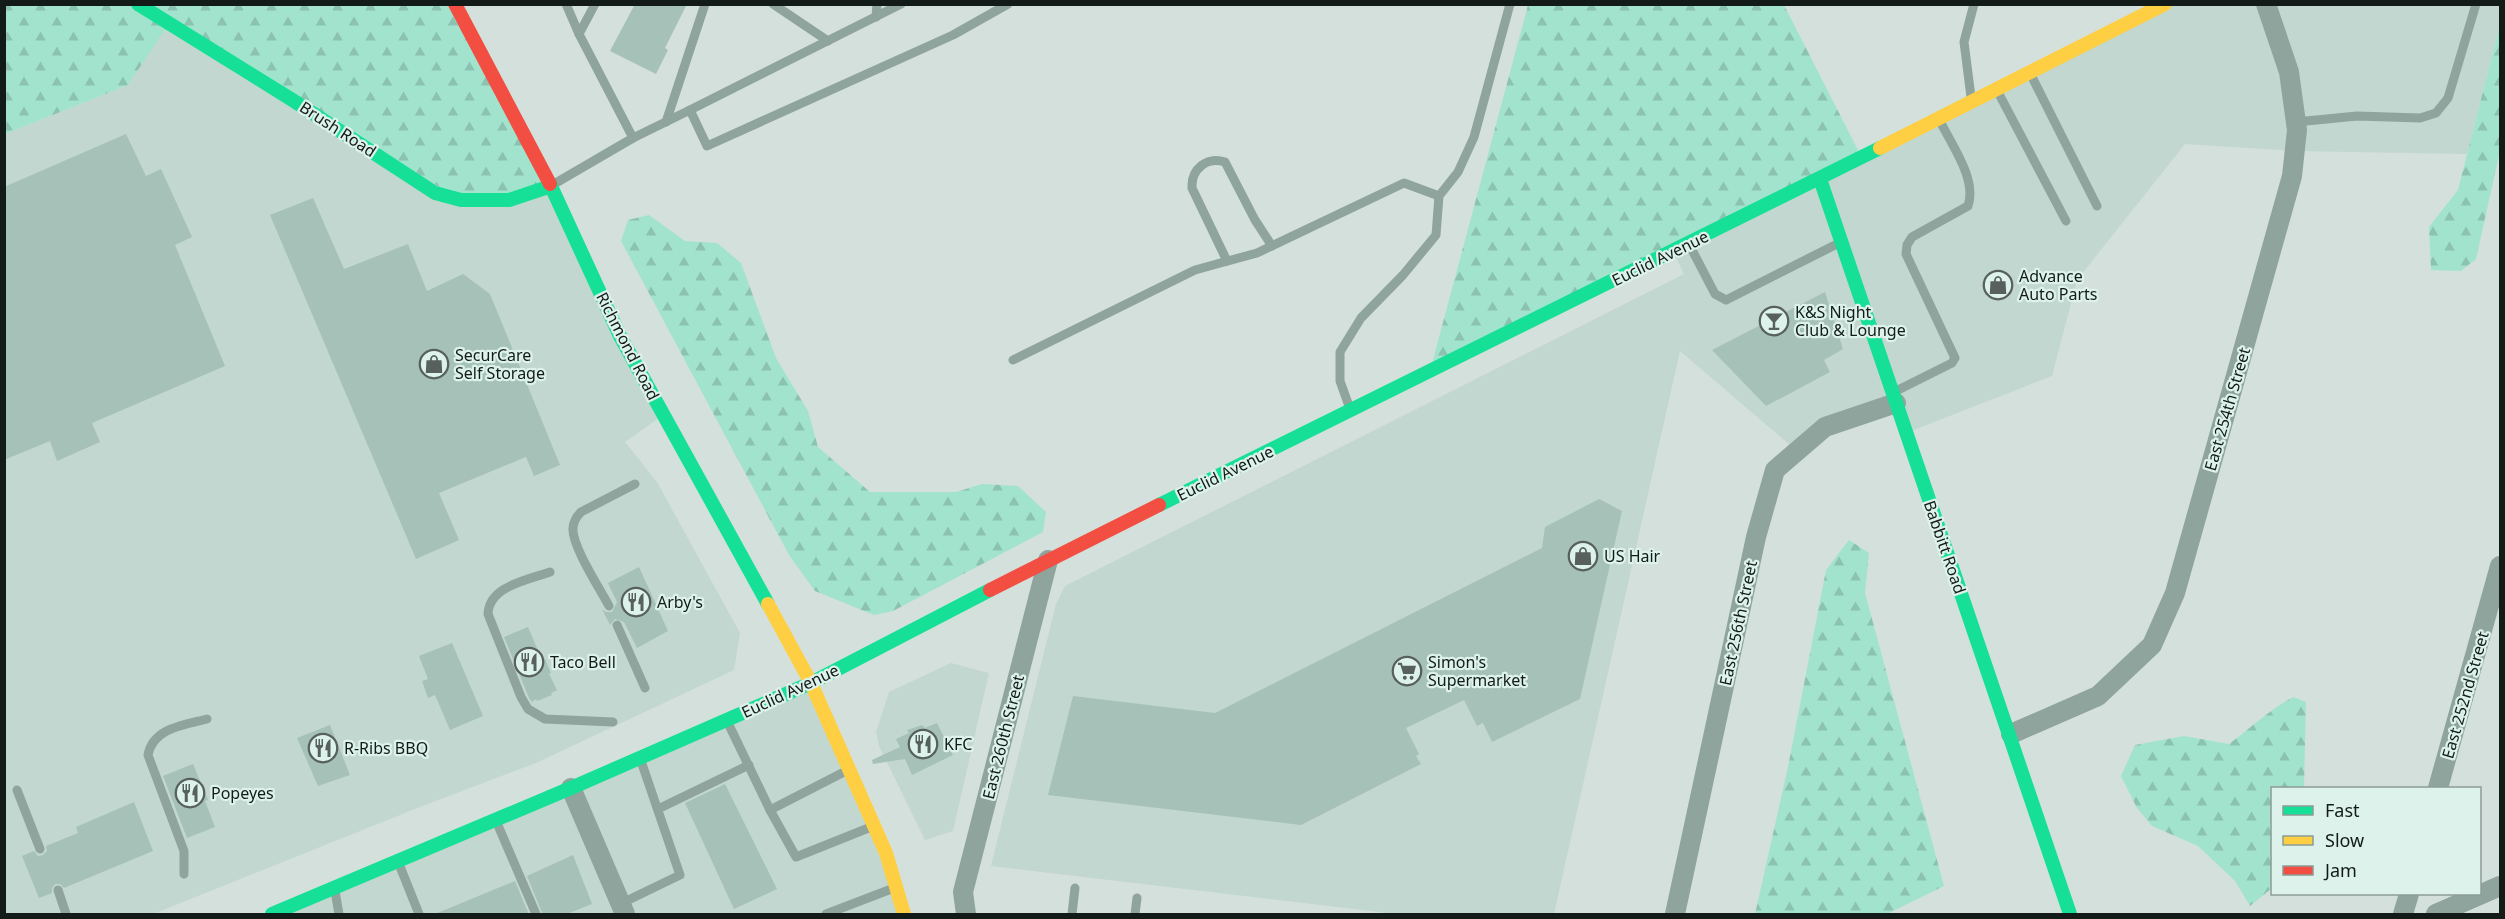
<svg xmlns="http://www.w3.org/2000/svg" width="2505" height="919" font-family="'Noto Sans',sans-serif">
	<style>
		.built { fill: #c2d7cf }
		.forest { fill: url(#forest-firs) }
		.building { fill: #a6c1b8 }
		.lines { fill: none; stroke-linecap: round; stroke-linejoin: round }
		.lane { stroke: #8ea49d; stroke-width: 9 }
		.street { stroke: #8ea49d; stroke-width: 20 }
		.fast { stroke: #16e098; stroke-width: 14 }
		.slow { stroke: #ffcf43; stroke-width: 14 }
		.jam { stroke: #f24e42; stroke-width: 14 }
		.labels { text-anchor: middle; dominant-baseline: central; stroke-width: 4.5; stroke-linejoin: round; paint-order: stroke }
		.street-label { font-size: 16px; fill: #131b18; stroke: #dcf2ea }
		.poi-label { font-size: 16px; fill: #131b18; stroke: #dcf2ea; text-anchor: start }
	</style>
	<defs>
		<pattern id="forest-firs" width="22" height="20" patternUnits="userSpaceOnUse" patternTransform="scale(1.5)"><rect width="22" height="20" fill="#a2e3ce"/><path d="M5 1l3.5 6h-7zM16 11l3.5 6h-7z" fill="#8bc2b0"/></pattern>
	</defs>
	<rect width="100%" height="100%" fill="#d4e0db"/>
	<g class="built">
		<polygon points="2165,5 2500,5 2500,24 2467,154 2295,151 2185,144 2077,280 2052,376 1906,433 1896,404 1797,451 1680,351 1554,914 1396,914 991,866 1056,604 1065,586 1684,274 1673,251"/>
		<polygon points="169,24 551,186 663,415 625,442 657,482 740,633 734,670 536,763 425,805 153,914 5,914 5,134 128,85"/>
		<polygon points="951,663 989,673 953,831 925,840 879,746 876,732 889,692"/>
		<polygon points="811,683 904,914 272,914"/>
	</g>
	<g class="forest">
		<polygon points="5,5 455,5 551,186 461,200 169,24 128,85 5,134"/>
		<polygon points="1528,5 1784,5 1862,158 1430,371"/>
		<polygon points="2500,24 2500,151 2476,259 2461,271 2431,270 2429,227 2458,190"/>
		<polygon points="649,215 685,241 717,243 741,263 776,358 808,411 818,447 870,492 956,492 982,484 1018,486 1046,512 1043,532 893,611 874,615 815,591 789,555 621,241 628,220"/>
		<polygon points="1849,540 1869,553 1865,593 1944,886 1887,914 1755,914 1788,767 1826,570"/>
		<path d="M2293,697l13,5 -2,86h-32v100l-22,18 -15,-25 -37,-35 -46,-20 -15,-18 -16,-32 14,-31 49,-9 45,8c22,-16 40,-34 64,-47z"/>
	</g>
	<g class="building">
		<polygon points="635,4 687,4 665,48 668,50 656,74 610,51"/>
		<polygon points="126,134 146,176 161,169 192,237 175,245 225,366 92,423 100,442 57,461 50,441 4,460 4,187"/>
		<polygon points="313,198 344,269 408,244 427,291 463,274 490,294 560,465 534,476 526,457 439,493 459,540 416,559 270,215"/>
		<polygon points="1825,292 1843,349 1824,360 1830,372 1766,406 1712,350"/>
		<polygon points="1599,499 1622,511 1580,699 1492,742 1483,723 1477,726 1464,700 1406,728 1419,754 1416,756 1421,764 1301,825 1048,795 1073,696 1215,713 1542,548 1545,527"/>
		<polygon points="639,567 668,631 637,648 624,622 615,619 610,625 602,609 606,612 612,612 617,602 608,583"/>
		<polygon points="528,627 542,660 545,659 551,673 549,674 557,690 551,693 552,695 537,701 536,699 532,702 529,698 504,637"/>
		<polygon points="452,643 483,716 450,730 435,695 428,698 422,681 428,679 419,656"/>
		<polygon points="937,723 953,755 912,775 905,759 873,764 872,760 900,747 896,739 909,733 907,730 922,725 925,728"/>
		<polygon points="330,725 350,775 318,786 297,738"/>
		<polygon points="193,764 208,800 205,801 215,827 187,838 163,776"/>
		<polygon points="725,784 777,889 734,909 685,803"/>
		<polygon points="134,802 153,851 64,888 60,884 55,884 52,888 52,893 39,898 22,856 34,851 38,856 43,855 47,851 46,846 78,833 76,827"/>
		<polygon points="573,855 592,904 564,915 543,915 527,876"/>
		<polygon points="515,881 529,915 435,915 435,914"/>
	</g>
	<g class="lines">
		<g class="lane">
			<polyline points="566,4 579,34 633,138"/>
			<polyline points="773,4 828,41"/>
			<polyline points="876,17 877,4"/>
			<polyline points="579,34 595,4"/>
			<polyline points="2031,75 2097,206"/>
			<polyline points="1999,94 2066,221"/>
			<polyline points="1971,97 1964,42 1974,4"/>
			<polyline points="690,110 901,4"/>
			<polyline points="666,122 705,4"/>
			<polyline points="2296,122 2357,116 2420,118 2436,113 2448,98 2476,4"/>
			<polyline points="554,184 633,138 690,110 707,146 953,35 1008,4"/>
			<polyline points="1690,246 1715,294 1726,300 1839,243"/>
			<path d="M1227,261l-35,-73c-1,-19 15,-32 33,-26l30,58 17,26"/>
			<polyline points="1013,360 1195,270 1257,253 1404,183 1439,196"/>
			<path d="M1894,392l58,-29 3,-5 -49,-104 1,-9 5,-8 56,-31c9,-26 -15,-59 -27,-83"/>
			<polyline points="1349,406 1340,381 1340,352 1361,318 1403,275 1436,235 1439,196 1458,172 1474,137 1510,4"/>
			<path d="M550,572c-22,8 -61,14 -62,42l33,83 7,12 17,10 68,3"/>
			<path d="M609,606c-9,-17 -37,-60 -36,-77 0,-7 3,-12 8,-17l54,-28"/>
			<polyline points="617,625 645,688"/>
			<polyline points="728,723 770,810 846,771"/>
			<polyline points="17,790 40,849"/>
			<polyline points="658,809 749,765"/>
			<polyline points="770,810 796,857 871,827"/>
			<polyline points="497,823 536,914"/>
			<polyline points="399,864 419,914"/>
			<path d="M184,874v-23l-36,-96c5,-27 36,-30 59,-36"/>
			<polyline points="58,890 66,914"/>
			<polyline points="335,891 339,914"/>
			<polyline points="620,904 680,875 641,761"/>
			<polyline points="826,914 894,888"/>
			<polyline points="1072,914 1075,888"/>
			<polyline points="1135,914 1137,898"/>
		</g>
		<g class="street">
			<polyline points="2011,734 2098,696 2152,645 2175,593 2292,176 2297,130 2289,72 2266,4"/>
			<polyline points="571,788 625,914"/>
			<polyline points="2438,788 2500,566"/>
			<polyline points="966,914 963,892 1048,560"/>
			<polyline points="1675,914 1756,537 1775,470 1825,427 1896,403"/>
			<polyline points="2403,914 2409,894"/>
			<polyline points="2436,914 2500,886"/>
		</g>
		<g class="fast">
			<polyline points="138,4 294,101 435,193 461,200 509,200 551,186"/>
			<polyline points="1820,179 2070,914"/>
			<polyline points="550,184 620,336 768,604"/>
			<polyline points="1159,505 1880,148"/>
			<polyline points="272,914 571,788 811,683 990,590"/>
		</g>
		<g class="slow">
			<polyline points="1880,148 2165,4"/>
			<polyline points="768,604 811,683 886,853 904,914"/>
		</g>
		<g class="jam">
			<polyline points="455,4 550,184"/>
			<polyline points="990,590 1159,505"/>
		</g>
	</g>
	<defs>
		<g id="shop-ring" transform="scale(1.5)"><circle r="9.5" fill="#dcf2ea" stroke="#57605c" stroke-width="1.5"/><path d="M-5-2.5h2.3a2.7 3.5 0 0 1 5.4 0H5L5.5 6h-11ZM-1.5-2.5h3a1.5 2.3 0 0 0-3 0Z" fill="#57605c"/></g>
		<g id="bar-ring" transform="scale(1.5)"><circle r="9.5" fill="#dcf2ea" stroke="#57605c" stroke-width="1.5"/><path d="M-6-5H6L.8 .8V4.5H3.5V6h-7V4.5H-.8V.8Z" fill="#57605c"/></g>
		<g id="restaurant-ring" transform="scale(1.5)"><circle r="9.5" fill="#dcf2ea" stroke="#57605c" stroke-width="1.5"/><path d="M-5-6h1v4h1v-4h1v4h1v-4h1v5L-1.5 .5V6h-2V.5L-5-1ZM5-6V6H3V1.5H1.5Q1.5-4 5-6Z" fill="#57605c"/></g>
		<g id="supermarket-ring" transform="scale(1.5)"><circle r="9.5" fill="#dcf2ea" stroke="#57605c" stroke-width="1.5"/><path d="M-6-5.5h2.5l.6 2H6L4.5 2H-2.5L-4.4-4H-6ZM-1.5 3.2a1.3 1.3 0 1 0 .1 0ZM3 3.2a1.3 1.3 0 1 0 .1 0Z" fill="#57605c"/></g>
	</defs>
	<g fill-rule="evenodd">
		<use href="#shop-ring" x="1998" y="285"/>
		<use href="#bar-ring" x="1774" y="321"/>
		<use href="#shop-ring" x="434" y="364"/>
		<use href="#shop-ring" x="1583" y="556"/>
		<use href="#restaurant-ring" x="636" y="602"/>
		<use href="#restaurant-ring" x="529" y="662"/>
		<use href="#supermarket-ring" x="1407" y="671"/>
		<use href="#restaurant-ring" x="923" y="744"/>
		<use href="#restaurant-ring" x="323" y="748"/>
		<use href="#restaurant-ring" x="190" y="793"/>
	</g>
	<g class="labels">
		<g class="street-label">
			<text transform="translate(338 129) rotate(33)">Brush Road</text>
			<text transform="translate(1660 258) rotate(-26)">Euclid Avenue</text>
			<text transform="translate(628 346) rotate(63)">Richmond Road</text>
			<text transform="translate(2227 409) rotate(-74)">East 254th Street</text>
			<text transform="translate(1225 473) rotate(-26)">Euclid Avenue</text>
			<text transform="translate(1945 547) rotate(71)">Babbitt Road</text>
			<text transform="translate(1738 623) rotate(-78)">East 256th Street</text>
			<text transform="translate(790 691) rotate(-25)">Euclid Avenue</text>
			<text transform="translate(2465 695) rotate(-74)">East 252nd Street</text>
			<text transform="translate(1003 737) rotate(-76)">East 260th Street</text>
		</g>
		<g class="poi-label">
			<text x="2019" y="276">Advance<tspan x="2019" dy="18">Auto Parts</tspan></text>
			<text x="1795" y="312">K&amp;S Night<tspan x="1795" dy="18">Club &amp; Lounge</tspan></text>
			<text x="455" y="355">SecurCare<tspan x="455" dy="18">Self Storage</tspan></text>
			<text x="1604" y="556">US Hair</text>
			<text x="657" y="602">Arby's</text>
			<text x="550" y="662">Taco Bell</text>
			<text x="1428" y="662">Simon's<tspan x="1428" dy="18">Supermarket</tspan></text>
			<text x="944" y="744">KFC</text>
			<text x="344" y="748">R-Ribs BBQ</text>
			<text x="211" y="793">Popeyes</text>
		</g>
	</g>
	<rect width="2505" height="919" fill="none" stroke="#131b18" stroke-width="12"/>
	<rect x="2271" y="787" width="210" height="108" fill="#dcf2ea" stroke="#8c9c96" stroke-width="1.5"/>
	<rect x="2283" y="806" width="30" height="9" fill="#16e098" stroke="#8c9c96" stroke-width="1.5"/>
	<text x="2325" y="817" font-size="18" fill="#131b18">Fast</text>
	<rect x="2283" y="836" width="30" height="9" fill="#ffcf43" stroke="#8c9c96" stroke-width="1.5"/>
	<text x="2325" y="847" font-size="18" fill="#131b18">Slow</text>
	<rect x="2283" y="866" width="30" height="9" fill="#f24e42" stroke="#8c9c96" stroke-width="1.5"/>
	<text x="2325" y="877" font-size="18" fill="#131b18">Jam</text>
</svg>
